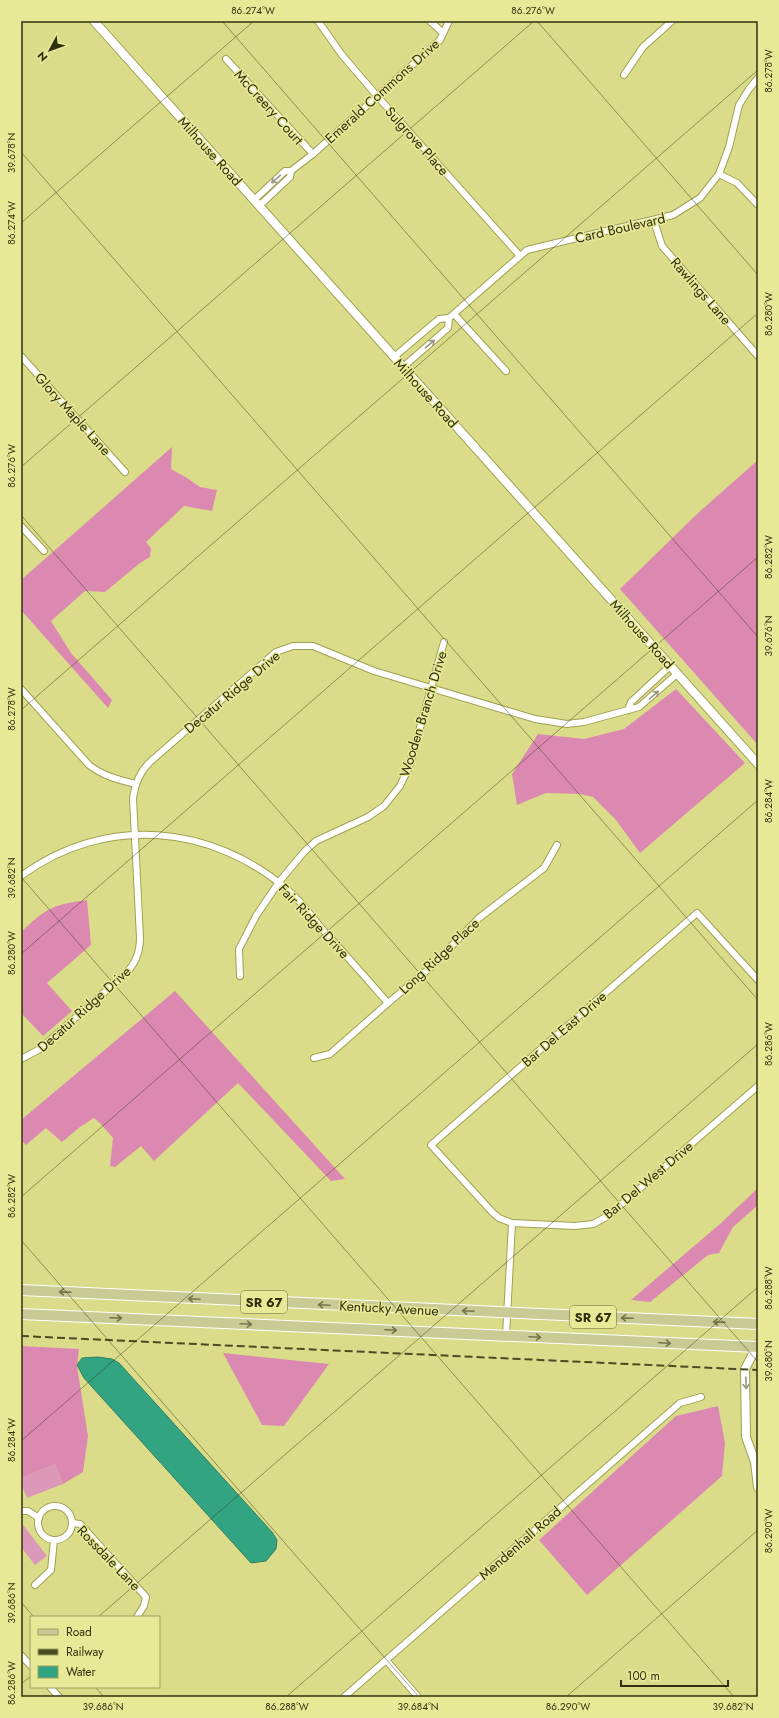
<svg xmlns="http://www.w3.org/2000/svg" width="779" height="1718" font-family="Jost,sans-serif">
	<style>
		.green { fill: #db98b8 }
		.forest { fill: #dc89b2 }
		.water { fill: #33a482; stroke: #32815f }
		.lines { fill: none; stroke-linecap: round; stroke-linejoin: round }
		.minor-casing { stroke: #a0a151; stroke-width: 8 }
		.tertiary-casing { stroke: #a0a151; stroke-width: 10 }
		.primary-casing { stroke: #fff; stroke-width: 12 }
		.minor { stroke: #fff; stroke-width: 6 }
		.tertiary { stroke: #fff; stroke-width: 8 }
		.primary { stroke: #caca95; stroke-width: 10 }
		.rail { stroke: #4b4b22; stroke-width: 2; stroke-dasharray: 8 4; stroke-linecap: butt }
		.oneway { stroke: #989886 }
		.oneway2 { stroke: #75754b }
		.ticks { fill: none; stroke: #30300e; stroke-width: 1; stroke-opacity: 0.45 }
		.labels { text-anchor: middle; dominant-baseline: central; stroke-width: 3; stroke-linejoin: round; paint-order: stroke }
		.shield { fill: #e8e997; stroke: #676837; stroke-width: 1 }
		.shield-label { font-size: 13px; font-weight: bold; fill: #30300e }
		.street-label { font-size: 14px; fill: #30300e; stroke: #e8e997 }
		.neatline { fill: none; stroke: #30300e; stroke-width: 1.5 }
		.ticks-label { font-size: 10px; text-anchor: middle; fill: #30300e }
	</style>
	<rect width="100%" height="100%" fill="#dadc8a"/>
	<g class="green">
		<polygon points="55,1464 63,1484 27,1498 21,1483 21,1478"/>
		<polygon points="23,1525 47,1556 35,1565 21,1547 21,1527"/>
	</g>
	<g class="forest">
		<polygon points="172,447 171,469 187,478 200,487 217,490 212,511 184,506 146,542 151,548 150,557 140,563 105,592 85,591 51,621 71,653 112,700 108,708 21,610 21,580"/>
		<polygon points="758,460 758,745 620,589 697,514"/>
		<polygon points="676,689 745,763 640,853 616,820 593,797 580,794 546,793 517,805 512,774 538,734 584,739 624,729"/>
		<path d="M87,900l4,45 -44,38 25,28 -29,25 -22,-23v-81c26,-24 30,-27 66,-32z"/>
		<polygon points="175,991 345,1179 331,1181 238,1083 154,1161 141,1146 115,1167 110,1166 113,1138 101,1124 94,1118 80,1127 62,1142 46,1128 26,1145 21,1140 21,1120"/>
		<polygon points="758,1188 758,1205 733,1227 719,1253 708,1255 650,1302 631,1300 720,1224"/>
		<polygon points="21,1346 79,1349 77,1366 88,1436 83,1472 63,1484 55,1464 21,1478"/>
		<polygon points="223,1353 329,1364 284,1426 262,1425"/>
		<polygon points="718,1406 725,1443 722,1476 587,1595 539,1540 676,1416"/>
	</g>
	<polygon class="water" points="98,1357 112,1359 119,1363 272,1532 277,1540 276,1549 266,1561 251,1563 84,1378 77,1365 82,1358"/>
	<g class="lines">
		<g class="minor-casing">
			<g id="minor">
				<polyline points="318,21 342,55 378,97 520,256"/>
				<polyline points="430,21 443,33"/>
				<polyline points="226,59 313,154"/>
				<polyline points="624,75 643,47 672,21"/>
				<polyline points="291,171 313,154 440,40 449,21"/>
				<polyline points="719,174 737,183 758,205"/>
				<polyline points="254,200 285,171 291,171 290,177 259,206"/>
				<polyline points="654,221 662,246 758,356"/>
				<polyline points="454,314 506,371"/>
				<polyline points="21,356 125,472"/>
				<polyline points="394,357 439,319 449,318 527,250 673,215 700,198 719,174 729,147 739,105 749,89 758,78"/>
				<polyline points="403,367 448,328 449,318"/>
				<polyline points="21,526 44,551"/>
				<path d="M21,689l68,76c14,11 30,15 47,19"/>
				<polyline points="628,710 631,702 670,666"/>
				<path d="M21,876c84,-62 191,-52 268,15 13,11 23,26 34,39 22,24 43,48 65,73"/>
				<polyline points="240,976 239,949 256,916 279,882 304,852 316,841 368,817 384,806 400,786 409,767 444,642"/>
				<polyline points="758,980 697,913 431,1145 493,1213 499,1218 512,1223 575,1226 593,1224 608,1216 758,1086"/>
				<polyline points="314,1058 330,1054 388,1003 431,967 479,918 544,868 557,845"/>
				<path d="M21,1059l19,-10 84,-74c11,-10 16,-22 16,-37l-7,-140c2,-14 6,-26 17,-36l126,-110 17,-6h20l61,25 161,48 32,5 17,-2 55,-15 38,-33"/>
				<polyline points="506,1336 512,1223"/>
				<circle cx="55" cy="1523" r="17"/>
				<polyline points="21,1511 28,1511 39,1518"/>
				<polyline points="72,1523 80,1524 146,1597 144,1606 137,1617"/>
				<polyline points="35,1585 51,1570 54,1540"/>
				<polyline points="21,1655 31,1666"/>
				<polyline points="386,1660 418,1697"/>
				<polyline points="50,1687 59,1697"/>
				<polyline points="344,1697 680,1403 701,1397"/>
			</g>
		</g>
		<g class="tertiary-casing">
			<g id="tertiary">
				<polyline points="94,21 758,764"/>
				<polyline points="758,1344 745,1369 746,1437 755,1462 758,1487"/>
			</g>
		</g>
		<g class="primary-casing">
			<g id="primary">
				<polyline points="21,1290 758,1324"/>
				<polyline points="21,1314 758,1347"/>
			</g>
		</g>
		<use href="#minor" class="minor"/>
		<use href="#tertiary" class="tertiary"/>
		<use href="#primary" class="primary"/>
		<polyline class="rail" points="21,1336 758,1370"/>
	</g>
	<defs><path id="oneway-shaft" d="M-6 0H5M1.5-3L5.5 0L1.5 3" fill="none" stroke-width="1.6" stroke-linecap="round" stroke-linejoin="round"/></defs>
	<g class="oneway">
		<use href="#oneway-shaft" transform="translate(276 179) rotate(139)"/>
		<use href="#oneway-shaft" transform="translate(430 344) rotate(-41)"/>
		<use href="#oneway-shaft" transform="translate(654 695) rotate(-41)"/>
		<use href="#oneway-shaft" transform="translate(746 1383) rotate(89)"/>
	</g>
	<g class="oneway2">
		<use href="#oneway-shaft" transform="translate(65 1292) rotate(-178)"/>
		<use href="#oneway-shaft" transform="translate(194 1299) rotate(-177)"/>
		<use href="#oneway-shaft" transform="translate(324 1305) rotate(-177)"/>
		<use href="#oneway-shaft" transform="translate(468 1311) rotate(-177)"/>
		<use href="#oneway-shaft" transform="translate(116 1318) rotate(2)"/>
		<use href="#oneway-shaft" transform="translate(627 1318) rotate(-178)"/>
		<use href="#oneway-shaft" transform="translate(719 1322) rotate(-178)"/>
		<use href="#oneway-shaft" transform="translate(246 1324) rotate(3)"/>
		<use href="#oneway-shaft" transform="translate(391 1330) rotate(3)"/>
		<use href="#oneway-shaft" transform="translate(535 1337) rotate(3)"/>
		<use href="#oneway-shaft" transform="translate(665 1343) rotate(3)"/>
	</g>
	<path class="ticks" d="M222,21l536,616M537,21l221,254M21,152l737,848M21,223l233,-202M21,467l513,-446M21,515l737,847M21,710l737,-640M21,877l713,820M21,954l737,-641M21,1197l737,-640M21,1240l398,457M21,1441l737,-641M21,1602l13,15M98,1617l660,-573M21,1684l10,-8M95,1687l9,10M286,1697l472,-410M566,1697l192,-167"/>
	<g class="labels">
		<g class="shield">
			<rect x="241" y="1291" width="46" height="22" rx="3"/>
			<rect x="570" y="1306" width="46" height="22" rx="3"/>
		</g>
		<g class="shield-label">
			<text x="264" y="1302">SR 67</text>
			<text x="593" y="1317">SR 67</text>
		</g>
		<g class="street-label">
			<text transform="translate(382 91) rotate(-42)">Emerald Commons Drive</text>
			<text transform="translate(269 107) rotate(48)">McCreery Court</text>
			<text transform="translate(417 141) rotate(48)">Sulgrove Place</text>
			<text transform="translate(210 151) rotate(48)">Milhouse Road</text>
			<text transform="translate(620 228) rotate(-13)">Card Boulevard</text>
			<text transform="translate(701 291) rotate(49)">Rawlings Lane</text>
			<text transform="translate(426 393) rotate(48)">Milhouse Road</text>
			<text transform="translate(73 414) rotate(48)">Glory Maple Lane</text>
			<text transform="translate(642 634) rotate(48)">Milhouse Road</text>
			<text transform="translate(232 692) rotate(-40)">Decatur Ridge Drive</text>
			<text transform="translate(423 714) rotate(-73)">Wooden Branch Drive</text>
			<text transform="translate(314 921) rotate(47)">Fair Ridge Drive</text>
			<text transform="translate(439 956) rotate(-43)">Long Ridge Place</text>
			<text transform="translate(84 1009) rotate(-42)">Decatur Ridge Drive</text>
			<text transform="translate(564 1029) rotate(-41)">Bar Del East Drive</text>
			<text transform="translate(648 1180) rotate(-40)">Bar Del West Drive</text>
			<text transform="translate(389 1308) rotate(3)">Kentucky Avenue</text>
			<text transform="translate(520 1543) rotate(-41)">Mendenhall Road</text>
			<text transform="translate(109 1558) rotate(46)">Rossdale Lane</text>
		</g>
	</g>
	<rect width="779" height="1718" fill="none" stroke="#e8e997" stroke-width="44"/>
	<rect x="30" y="1616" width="130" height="72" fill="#e8e997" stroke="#9e9f60"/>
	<rect x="38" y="1629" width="20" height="6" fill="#caca95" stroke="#9e9f60"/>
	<text x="66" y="1636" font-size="12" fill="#30300e">Road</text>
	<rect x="38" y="1649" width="20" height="6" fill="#4b4b22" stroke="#9e9f60"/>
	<text x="66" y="1656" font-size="12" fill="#30300e">Railway</text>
	<rect x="38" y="1666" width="20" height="12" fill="#33a482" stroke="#9e9f60"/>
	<text x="66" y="1676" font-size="12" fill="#30300e">Water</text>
	<g transform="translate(50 50) rotate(229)" stroke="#e8e997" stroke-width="3" paint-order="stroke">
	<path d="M0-3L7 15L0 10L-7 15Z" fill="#30300e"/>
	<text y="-6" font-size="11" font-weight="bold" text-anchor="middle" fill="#30300e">N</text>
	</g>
	<path d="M621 1680v6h107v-6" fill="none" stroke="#30300e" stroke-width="2"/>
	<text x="627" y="1680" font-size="12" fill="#30300e" stroke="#e8e997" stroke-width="3" paint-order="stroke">100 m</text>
	<rect x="22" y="22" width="735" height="1674" class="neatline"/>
	<g class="ticks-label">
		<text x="253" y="14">86.274°W</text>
		<text x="533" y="14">86.276°W</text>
		<text transform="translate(768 71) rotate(-90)" y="4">86.278°W</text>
		<text transform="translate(11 153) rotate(-90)" y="4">39.678°N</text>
		<text transform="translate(11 223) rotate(-90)" y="4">86.274°W</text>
		<text transform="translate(768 314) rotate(-90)" y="4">86.280°W</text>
		<text transform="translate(11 466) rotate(-90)" y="4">86.276°W</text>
		<text transform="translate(768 557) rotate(-90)" y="4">86.282°W</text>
		<text transform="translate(768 636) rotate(-90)" y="4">39.676°N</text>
		<text transform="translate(11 709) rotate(-90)" y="4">86.278°W</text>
		<text transform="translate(768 801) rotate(-90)" y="4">86.284°W</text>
		<text transform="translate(11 878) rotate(-90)" y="4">39.682°N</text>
		<text transform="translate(11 953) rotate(-90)" y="4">86.280°W</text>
		<text transform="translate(768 1044) rotate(-90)" y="4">86.286°W</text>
		<text transform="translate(11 1196) rotate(-90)" y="4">86.282°W</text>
		<text transform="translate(768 1288) rotate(-90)" y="4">86.288°W</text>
		<text transform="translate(768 1361) rotate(-90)" y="4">39.680°N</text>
		<text transform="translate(11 1440) rotate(-90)" y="4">86.284°W</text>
		<text transform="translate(768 1531) rotate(-90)" y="4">86.290°W</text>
		<text transform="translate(11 1603) rotate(-90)" y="4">39.686°N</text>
		<text transform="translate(11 1683) rotate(-90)" y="4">86.286°W</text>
		<text x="103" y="1710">39.686°N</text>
		<text x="287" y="1710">86.288°W</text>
		<text x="418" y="1710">39.684°N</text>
		<text x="568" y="1710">86.290°W</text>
		<text x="733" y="1710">39.682°N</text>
	</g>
</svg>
